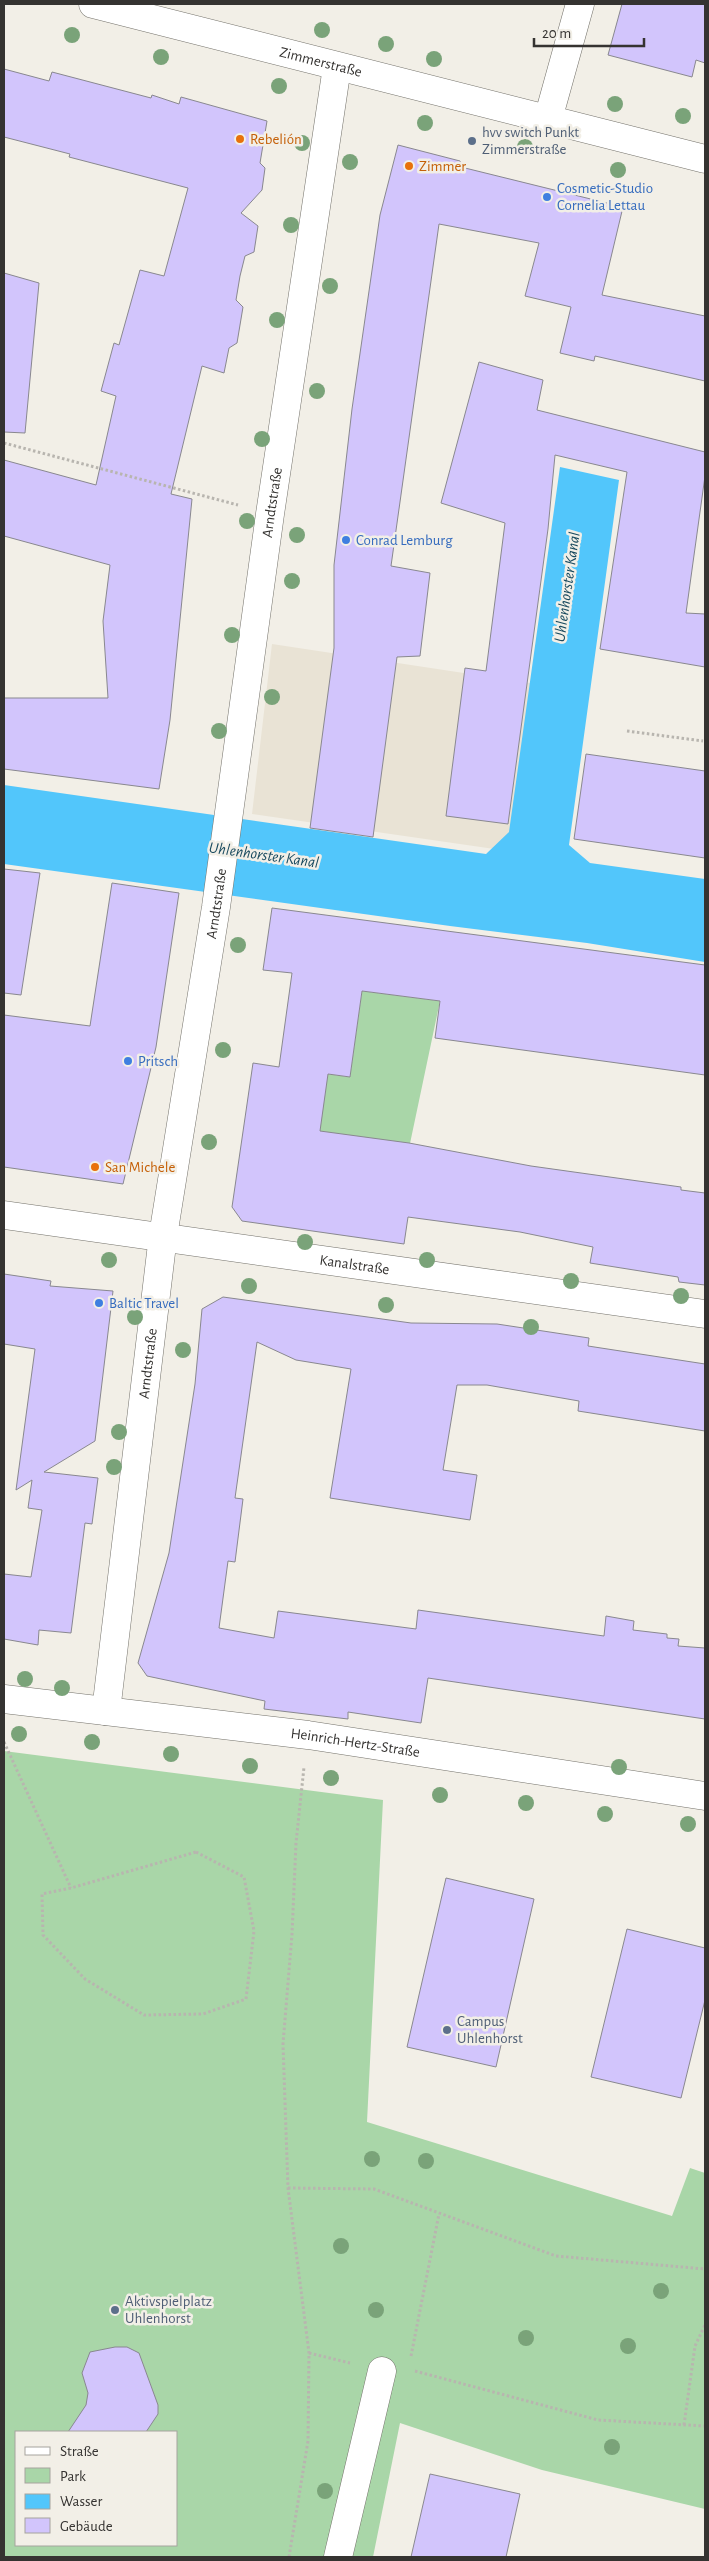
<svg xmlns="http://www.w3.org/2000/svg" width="709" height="2561" font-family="'Alegreya Sans',sans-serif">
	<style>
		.built { fill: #e9e3d5 }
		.green { fill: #a9d6a8; fill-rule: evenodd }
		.water { fill: #52c6fb }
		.building { fill: #d2c5fc; stroke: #89888f }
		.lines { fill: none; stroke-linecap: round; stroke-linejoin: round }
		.minor-casing { stroke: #74726b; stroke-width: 29 }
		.path { stroke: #b8b5af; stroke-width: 3; stroke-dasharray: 2.5 2.5; stroke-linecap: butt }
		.minor { stroke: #fff; stroke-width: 28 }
		.tree { fill: #7aa379 }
		.food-dot { fill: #e8710a; stroke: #f2efe7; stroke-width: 2 }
		.service-dot { fill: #5c6f8a; stroke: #f2efe7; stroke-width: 2 }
		.shop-dot { fill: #3f7fe0; stroke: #f2efe7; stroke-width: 2 }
		.labels { text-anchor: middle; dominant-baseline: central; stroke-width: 5; stroke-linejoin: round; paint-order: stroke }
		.street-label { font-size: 15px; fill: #353331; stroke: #f2efe7 }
		.service-label { font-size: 15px; fill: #4e5e75; stroke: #f2efe7; text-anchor: start }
		.food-label { font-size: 15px; fill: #c56008; stroke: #f2efe7; text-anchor: start }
		.shop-label { font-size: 15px; fill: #366cbe; stroke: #f2efe7; text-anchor: start }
		.water-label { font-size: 16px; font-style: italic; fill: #18495e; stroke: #f2efe7 }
	</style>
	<rect width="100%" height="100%" fill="#f2efe7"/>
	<polygon class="built" points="272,644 543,685 515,852 252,814"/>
	<g class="green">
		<polygon points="362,991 440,1001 408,1153 318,1143 311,1072 350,1077"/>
		<path d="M4,1751l379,49 -16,322 305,94 18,-48 15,5v336l-163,-39 -142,-47 -27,134h-369zM16,2432h160v113h-160z"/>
	</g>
	<polygon class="water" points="560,467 619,480 569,845 590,863 705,879 705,962 587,943 450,926 4,864 4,785 486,854 509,832"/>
	<g class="building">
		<polygon points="622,4 705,4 705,63 696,60 692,77 608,55"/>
		<polygon points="4,69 49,81 52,72 151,98 152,95 179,104 181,97 267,121 260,163 265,168 262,190 241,213 258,226 254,252 245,256 240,276 236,300 243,307 237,343 229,348 224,373 202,366 171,494 192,499 170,720 159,789 4,769 4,698 108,698 103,621 110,565 4,536 4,460 96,485 116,396 101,391 114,343 119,345 140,270 164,276 188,188 69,157 70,154 4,137"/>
		<polygon points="398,145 460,161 461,167 623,207 602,295 705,316 705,381 595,356 594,361 560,353 571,307 525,296 539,243 439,224 391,566 430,573 420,656 397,657 373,837 310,828 334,648 334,565 352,409 380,215"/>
		<polygon points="4,273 39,283 25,433 4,432"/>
		<polygon points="479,362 543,380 537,410 705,452 705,476 686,613 705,614 705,667 600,649 627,472 555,455 548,529 508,824 446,816 465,668 486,671 505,523 441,503"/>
		<polygon points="586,754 705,771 705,858 574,839"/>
		<polygon points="4,869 40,873 21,995 4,993"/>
		<polygon points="112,883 179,893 156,1047 123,1184 4,1167 4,1015 90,1026"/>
		<polygon points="272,908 705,965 705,1075 435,1038 440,1001 362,991 350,1077 328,1074 320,1131 409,1143 531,1166 681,1187 681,1190 705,1193 705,1285 679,1282 678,1277 590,1263 593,1247 520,1232 408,1217 404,1244 242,1221 232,1207 253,1063 279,1067 292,973 263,970"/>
		<polygon points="4,1274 51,1281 50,1286 113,1291 95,1441 44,1472 98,1478 92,1524 85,1523 71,1633 39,1630 38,1645 4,1639 4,1574 31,1577 42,1510 28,1508 32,1480 16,1490 35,1349 4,1344"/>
		<polygon points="223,1297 411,1323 497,1324 589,1338 588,1346 705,1364 705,1431 578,1411 579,1401 487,1385 457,1385 443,1470 477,1475 470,1520 330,1498 351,1369 296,1360 257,1342 235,1498 243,1499 235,1562 228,1561 219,1628 274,1638 278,1611 416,1629 418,1610 604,1636 606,1616 634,1621 633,1630 667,1634 667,1638 679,1639 678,1646 705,1648 705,1719 428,1678 421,1723 348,1712 348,1719 264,1709 265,1701 147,1676 138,1663 169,1553 195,1384 202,1309"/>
		<polygon points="446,1878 534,1899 496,2067 407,2047"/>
		<polygon points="627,1929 705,1948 705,2000 681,2098 591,2077"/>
		<polygon points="115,2347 127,2347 139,2353 158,2405 158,2414 146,2432 68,2432 86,2405 88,2393 82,2373 90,2352"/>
		<polygon points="430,2474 520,2494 506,2557 411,2557"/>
	</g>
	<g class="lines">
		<g class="minor-casing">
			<g id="minor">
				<path id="s1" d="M93,4l612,155"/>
				<polyline points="548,119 580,4"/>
				<path id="s2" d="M4,1215l701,99"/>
				<path id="s3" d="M4,1699l304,36 397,61"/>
				<path id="s4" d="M106,1711l57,-475 53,-329 54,-393 67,-447"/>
				<polyline points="338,2557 382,2371"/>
			</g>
		</g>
		<g class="path">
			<polyline points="4,443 238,505"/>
			<polyline points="627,731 703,741"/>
			<polyline points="4,1742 71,1888"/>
			<polygon points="196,1852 244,1877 254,1931 246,1999 203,2014 144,2015 85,1979 43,1935 42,1894 71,1888"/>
			<polyline points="288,2188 374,2189 556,2256 705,2269"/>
			<polyline points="309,2353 350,2363"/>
			<polyline points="411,2356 439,2214"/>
			<polyline points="415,2371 598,2420 705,2426"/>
			<polyline points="684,2425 695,2346 705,2325"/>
			<polyline points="289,2557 308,2441 309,2353 288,2188 283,2044 292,1934 296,1843 304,1767"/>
		</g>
		<use href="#minor" class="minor"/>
	</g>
	<g class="tree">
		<circle cx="322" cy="30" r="8"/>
		<circle cx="72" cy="35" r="8"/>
		<circle cx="386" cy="44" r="8"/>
		<circle cx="161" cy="57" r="8"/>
		<circle cx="434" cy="59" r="8"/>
		<circle cx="279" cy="86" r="8"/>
		<circle cx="615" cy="104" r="8"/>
		<circle cx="683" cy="116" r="8"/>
		<circle cx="425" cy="123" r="8"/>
		<circle cx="302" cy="143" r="8"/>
		<circle cx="525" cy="147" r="8"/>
		<circle cx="350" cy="162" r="8"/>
		<circle cx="618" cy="170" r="8"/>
		<circle cx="291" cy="225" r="8"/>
		<circle cx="330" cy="286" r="8"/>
		<circle cx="277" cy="320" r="8"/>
		<circle cx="317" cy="391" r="8"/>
		<circle cx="262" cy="439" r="8"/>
		<circle cx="247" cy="521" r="8"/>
		<circle cx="297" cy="535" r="8"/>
		<circle cx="292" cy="581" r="8"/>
		<circle cx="232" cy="635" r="8"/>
		<circle cx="272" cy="697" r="8"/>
		<circle cx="219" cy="731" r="8"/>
		<circle cx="238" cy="945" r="8"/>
		<circle cx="223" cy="1050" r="8"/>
		<circle cx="209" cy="1142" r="8"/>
		<circle cx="305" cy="1242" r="8"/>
		<circle cx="109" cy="1260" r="8"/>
		<circle cx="427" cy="1260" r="8"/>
		<circle cx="571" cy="1281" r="8"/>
		<circle cx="249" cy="1286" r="8"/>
		<circle cx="681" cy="1296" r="8"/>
		<circle cx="386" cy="1305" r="8"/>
		<circle cx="135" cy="1317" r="8"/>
		<circle cx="531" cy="1327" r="8"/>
		<circle cx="183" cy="1350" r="8"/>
		<circle cx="119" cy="1432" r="8"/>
		<circle cx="114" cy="1467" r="8"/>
		<circle cx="25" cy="1679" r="8"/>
		<circle cx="62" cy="1688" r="8"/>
		<circle cx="19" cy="1734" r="8"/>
		<circle cx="92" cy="1742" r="8"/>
		<circle cx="171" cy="1754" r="8"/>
		<circle cx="250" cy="1766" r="8"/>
		<circle cx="619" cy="1767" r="8"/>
		<circle cx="331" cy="1778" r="8"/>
		<circle cx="440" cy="1795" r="8"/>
		<circle cx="526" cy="1803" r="8"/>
		<circle cx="605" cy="1814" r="8"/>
		<circle cx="688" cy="1824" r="8"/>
		<circle cx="372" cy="2159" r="8"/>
		<circle cx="426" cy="2161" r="8"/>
		<circle cx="341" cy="2246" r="8"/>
		<circle cx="661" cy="2291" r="8"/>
		<circle cx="376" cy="2310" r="8"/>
		<circle cx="526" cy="2338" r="8"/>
		<circle cx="628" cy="2346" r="8"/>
		<circle cx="612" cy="2447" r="8"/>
		<circle cx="325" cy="2491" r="8"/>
	</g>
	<g class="food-dot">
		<circle cx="240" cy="139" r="5"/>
		<circle cx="409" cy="166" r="5"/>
		<circle cx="95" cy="1167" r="5"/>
	</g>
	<g class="service-dot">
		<circle cx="472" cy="141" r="5"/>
		<circle cx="447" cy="2030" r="5"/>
		<circle cx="115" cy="2310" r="5"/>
	</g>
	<g class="shop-dot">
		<circle cx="547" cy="197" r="5"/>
		<circle cx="346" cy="540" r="5"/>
		<circle cx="128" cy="1061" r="5"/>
		<circle cx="99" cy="1303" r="5"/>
	</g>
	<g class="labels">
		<g class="street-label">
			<text stroke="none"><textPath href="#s1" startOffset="235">Zimmerstraße</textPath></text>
			<text stroke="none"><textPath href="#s4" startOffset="1220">Arndtstraße</textPath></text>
			<text stroke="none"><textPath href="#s4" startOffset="815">Arndtstraße</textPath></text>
			<text stroke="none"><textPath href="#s2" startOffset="354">Kanalstraße</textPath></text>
			<text stroke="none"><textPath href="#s4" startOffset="350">Arndtstraße</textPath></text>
			<text stroke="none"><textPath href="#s3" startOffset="354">Heinrich-Hertz-Straße</textPath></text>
		</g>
		<g class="service-label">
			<text x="482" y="132">hvv switch Punkt<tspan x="482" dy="17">Zimmerstraße</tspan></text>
			<text x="457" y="2021">Campus<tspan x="457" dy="17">Uhlenhorst</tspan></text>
			<text x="125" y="2301">Aktivspielplatz<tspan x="125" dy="17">Uhlenhorst</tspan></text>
		</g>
		<g class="food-label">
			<text x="250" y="139">Rebelión</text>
			<text x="419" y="166">Zimmer</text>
			<text x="105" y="1167">San Michele</text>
		</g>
		<g class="shop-label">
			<text x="557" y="188">Cosmetic-Studio<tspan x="557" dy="17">Cornelia Lettau</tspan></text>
			<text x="356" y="540">Conrad Lemburg</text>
			<text x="138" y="1061">Pritsch</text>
			<text x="109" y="1303">Baltic Travel</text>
		</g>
		<g class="water-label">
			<text transform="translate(567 587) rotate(-82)">Uhlenhorster Kanal</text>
			<text transform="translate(264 855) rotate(8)">Uhlenhorster Kanal</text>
		</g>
	</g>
	<rect width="709" height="2561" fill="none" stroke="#353331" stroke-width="10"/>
	<rect x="15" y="2431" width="162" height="115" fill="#f2efe7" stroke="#a6a49e"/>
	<rect x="25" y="2447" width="25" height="8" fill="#ffffff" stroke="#a6a49e"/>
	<text x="60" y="2456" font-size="15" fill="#353331">Straße</text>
	<rect x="25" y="2468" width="25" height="15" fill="#a9d6a8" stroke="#a6a49e"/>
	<text x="60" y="2481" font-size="15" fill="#353331">Park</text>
	<rect x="25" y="2494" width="25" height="15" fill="#52c6fb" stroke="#a6a49e"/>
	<text x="60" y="2506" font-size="15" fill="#353331">Wasser</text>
	<rect x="25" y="2518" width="25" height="15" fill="#d2c5fc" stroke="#a6a49e"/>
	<text x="60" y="2531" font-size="15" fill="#353331">Gebäude</text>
	<path d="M534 38v8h110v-8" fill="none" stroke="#353331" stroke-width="2.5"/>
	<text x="542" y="38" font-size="15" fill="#353331" stroke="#f2efe7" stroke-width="4" paint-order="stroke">20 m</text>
</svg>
